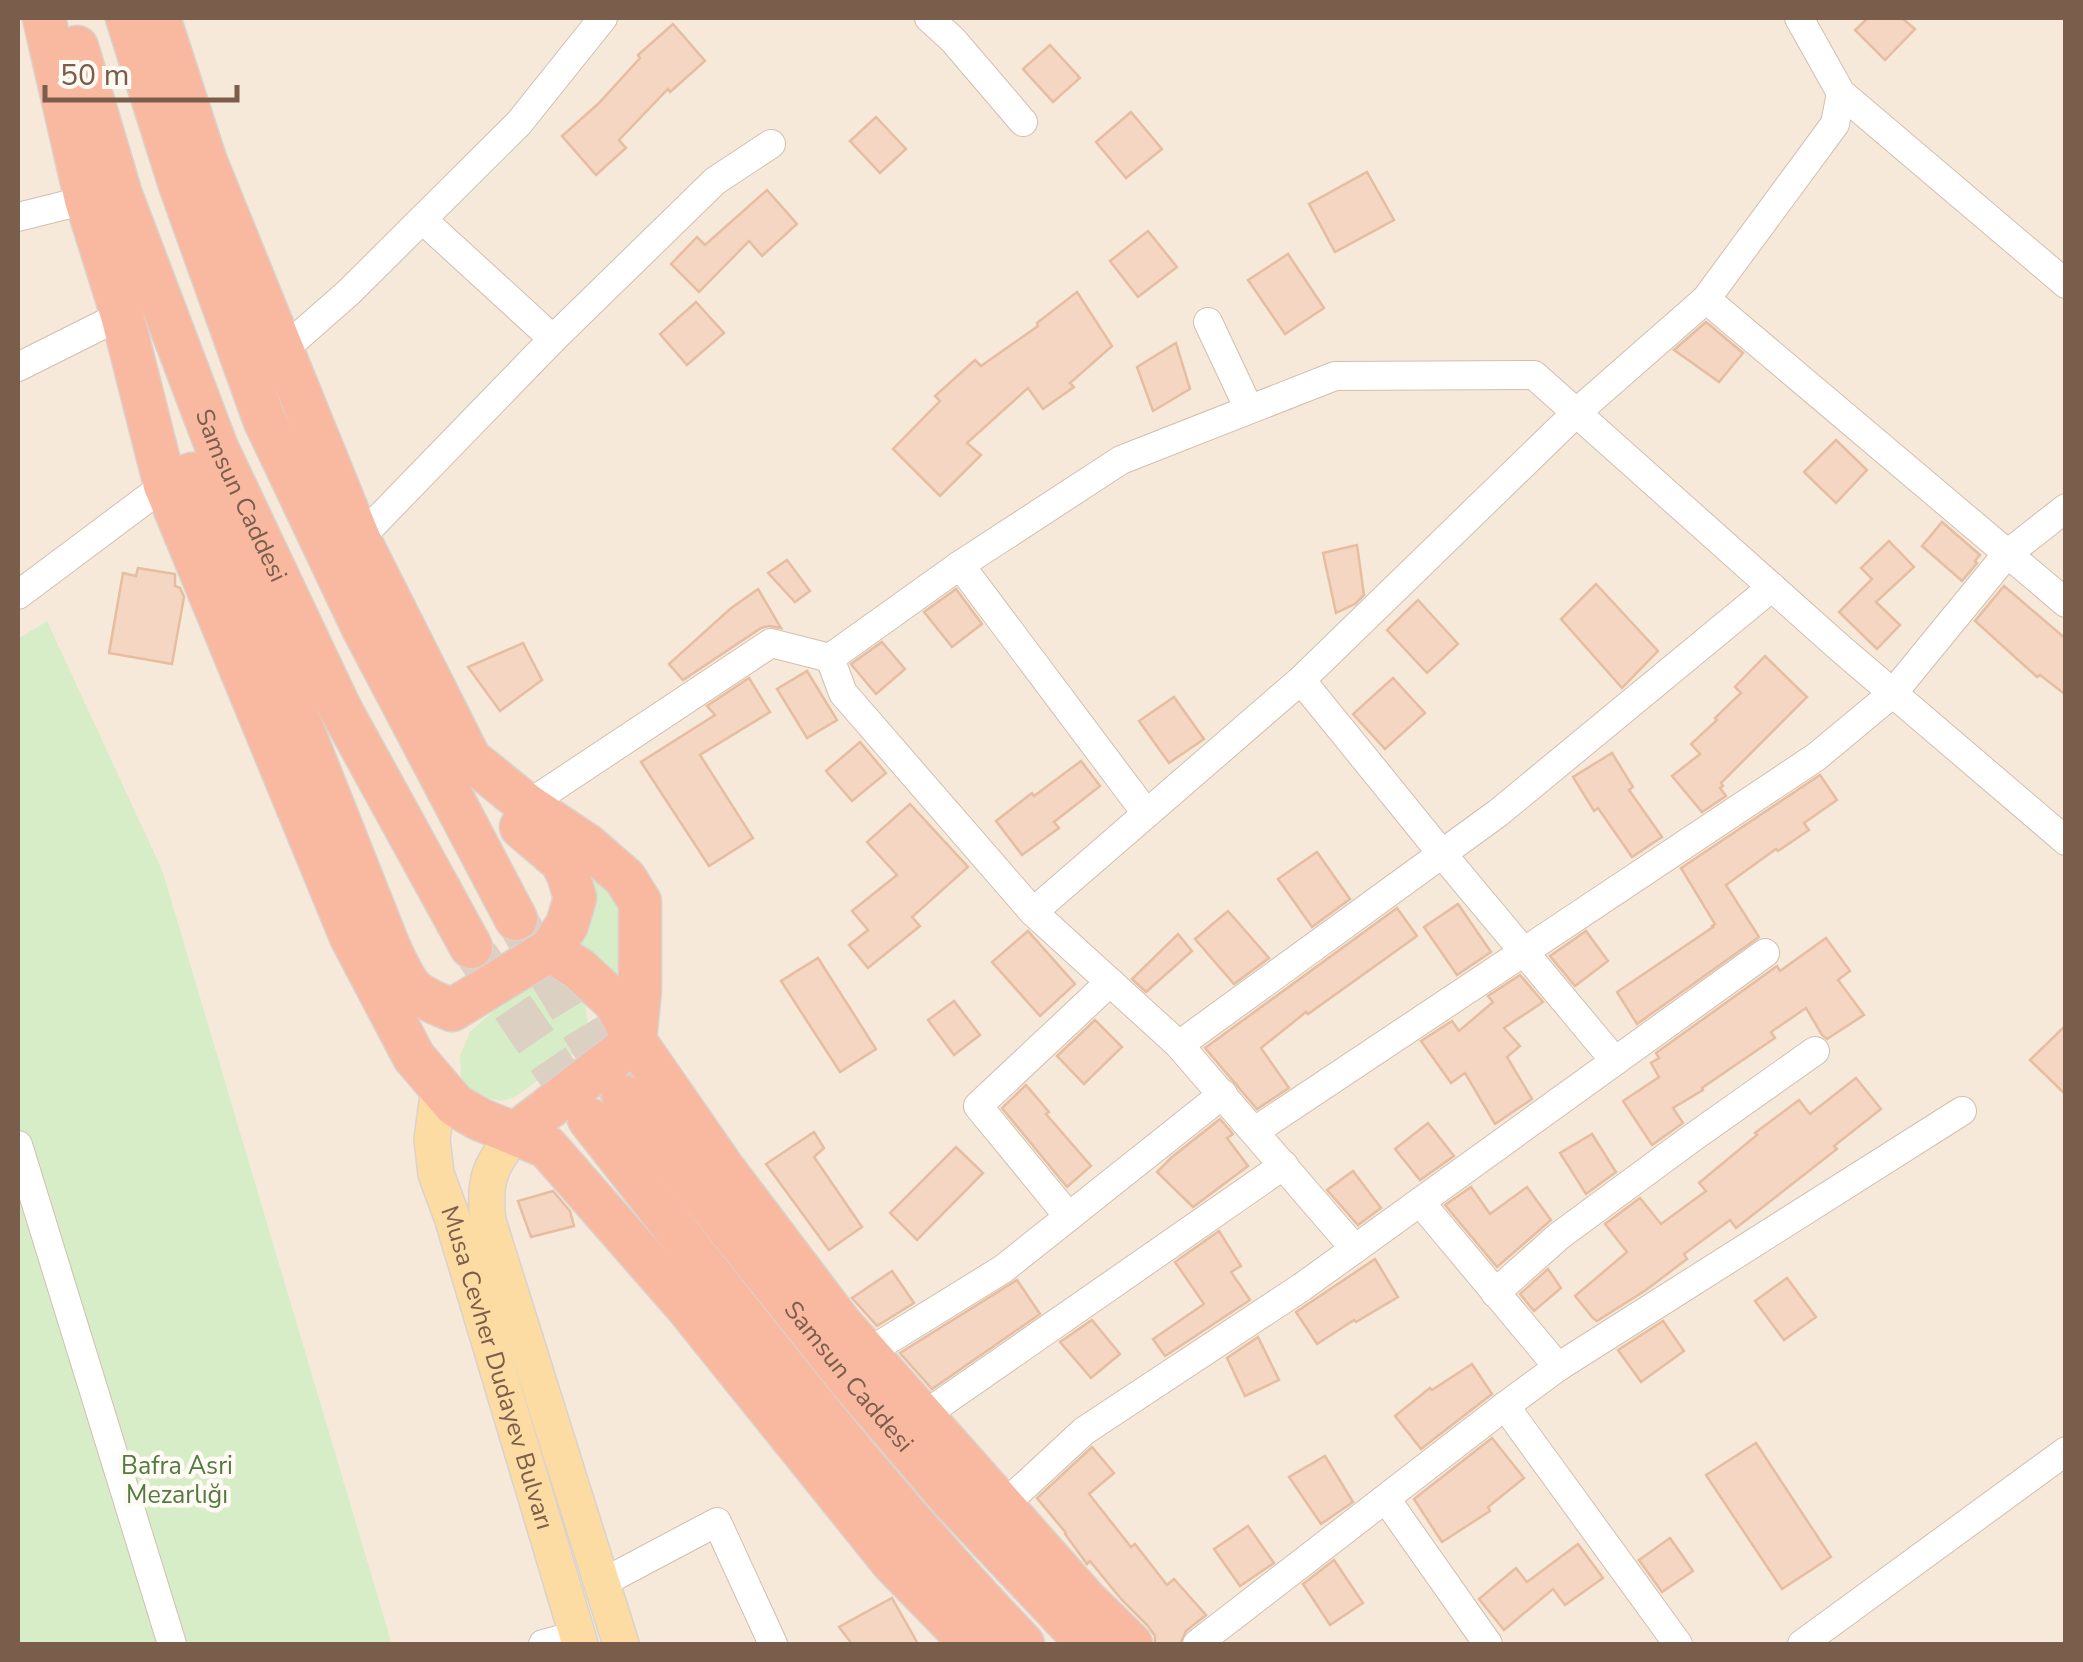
<svg xmlns="http://www.w3.org/2000/svg" width="2083" height="1662" font-family="'Nunito Sans',sans-serif">
	<style>
		.residential { fill: #f6e9d9 }
		.green { fill: #d6edc8 }
		.building { fill: #f4d6c2; stroke: #e7bda1; stroke-width: 2.5 }
		.lines { fill: none; stroke-linecap: round; stroke-linejoin: round }
		.highway-tunnel { stroke: #dcd0c3; stroke-width: 42; stroke-dasharray: 42 21; stroke-linecap: butt }
		.minor-casing { stroke: #d2bfaf; stroke-width: 30 }
		.major-casing { stroke: #dad2cd; stroke-width: 38 }
		.highway-casing { stroke: #dad2cd; stroke-width: 45 }
		.minor { stroke: #fff; stroke-width: 28 }
		.major { stroke: #fddca3; stroke-width: 35 }
		.highway { stroke: #f9b9a1; stroke-width: 42 }
		.labels { text-anchor: middle; dominant-baseline: central; stroke-width: 9; stroke-linejoin: round; paint-order: stroke }
		.street-label { font-size: 25px; fill: #7b5d4c; stroke: #fffaf3 }
		.park-label { font-size: 25px; fill: #517a40; stroke: #fffaf3 }
	</style>
	<rect width="100%" height="100%" fill="#fdf6eb"/>
	<polygon class="residential" points="18,18 2065,18 2065,1644 392,1644 163,872 18,640"/>
	<g class="green">
		<polygon points="47,621 163,872 392,1644 18,1644 18,639"/>
		<path d="M571,858l40,29 9,17 4,90c-18,-26 -20,-43 -53,-51z"/>
		<polygon points="548,980 563,984 577,993 585,1003 588,1023 584,1039 575,1053 515,1097 501,1101 478,1096 471,1092 461,1078 460,1056 470,1032 522,985"/>
	</g>
	<g class="building">
		<polygon points="1868,18 1902,18 1915,29 1885,60 1855,30"/>
		<polygon points="673,24 705,61 670,92 668,89 619,140 626,148 596,175 562,136 599,103 640,58 638,55"/>
		<polygon points="1050,45 1080,78 1053,102 1023,69"/>
		<polygon points="1131,112 1162,149 1126,178 1096,142"/>
		<polygon points="876,117 906,149 880,173 850,141"/>
		<polygon points="1367,172 1394,220 1335,252 1309,204"/>
		<polygon points="767,190 797,224 762,256 749,241 699,292 671,264 697,237 705,245"/>
		<polygon points="1148,231 1177,267 1138,297 1110,261"/>
		<polygon points="1288,254 1324,308 1285,334 1248,280"/>
		<polygon points="1077,292 1112,346 1070,383 1074,387 1043,409 1028,388 967,443 981,455 940,496 893,449 940,401 935,396 975,360 981,366 1038,326 1037,323"/>
		<polygon points="696,302 724,333 687,365 660,334"/>
		<polygon points="1706,322 1743,353 1719,382 1674,350"/>
		<polygon points="1176,343 1190,389 1153,411 1137,367"/>
		<polygon points="1836,440 1867,470 1836,503 1804,472"/>
		<polygon points="1942,522 1980,555 1975,561 1977,563 1962,581 1922,546"/>
		<polygon points="1889,541 1914,567 1876,602 1900,625 1877,649 1839,612 1872,579 1861,568"/>
		<polygon points="1357,545 1364,595 1355,604 1336,613 1323,553"/>
		<polygon points="787,560 810,591 795,602 768,573"/>
		<polygon points="138,568 175,574 175,586 180,588 184,597 172,664 109,653 123,573 136,576"/>
		<polygon points="1596,584 1658,651 1622,688 1561,619"/>
		<polygon points="2004,586 2066,639 2066,695 2040,675 2037,677 1975,621"/>
		<polygon points="758,589 781,628 769,626 761,628 683,680 669,664 730,609"/>
		<polygon points="956,589 982,624 952,647 924,612"/>
		<polygon points="1418,600 1458,644 1427,673 1387,630"/>
		<polygon points="882,642 905,669 876,694 851,664"/>
		<polygon points="523,643 542,680 500,711 468,667"/>
		<polygon points="1765,656 1807,697 1721,783 1723,786 1720,788 1726,796 1702,812 1672,776 1700,754 1691,744 1717,720 1715,718 1741,693 1735,687"/>
		<polygon points="807,671 837,720 807,738 777,689"/>
		<polygon points="749,678 770,712 700,755 753,838 709,866 641,762 715,715 707,706"/>
		<polygon points="1393,678 1425,713 1385,749 1353,714"/>
		<polygon points="1174,697 1204,739 1169,763 1139,721"/>
		<polygon points="860,742 886,773 852,801 826,771"/>
		<polygon points="1612,753 1633,787 1629,790 1662,837 1632,857 1598,808 1594,811 1573,777"/>
		<polygon points="1081,761 1100,786 1054,822 1059,828 1022,855 996,821 1032,793 1034,796"/>
		<polygon points="1820,775 1837,800 1804,823 1809,830 1778,851 1776,849 1726,885 1759,937 1637,1024 1617,992 1713,927 1712,926 1715,924 1681,868"/>
		<polygon points="910,804 968,867 912,917 920,926 868,968 849,945 868,930 852,911 897,875 867,842"/>
		<polygon points="1317,852 1350,899 1312,927 1278,879"/>
		<polygon points="1458,904 1491,952 1457,975 1424,927"/>
		<polygon points="1397,908 1417,936 1308,1014 1306,1012 1261,1048 1289,1088 1257,1109 1205,1048"/>
		<polygon points="1228,911 1269,958 1234,984 1195,939"/>
		<polygon points="1028,931 1075,984 1040,1016 992,962"/>
		<polygon points="1586,931 1608,961 1575,986 1550,956"/>
		<polygon points="1178,934 1192,951 1146,992 1132,979"/>
		<polygon points="1826,938 1850,971 1838,980 1864,1015 1827,1039 1822,1035 1806,1008 1771,1032 1775,1038 1702,1088 1703,1090 1673,1108 1683,1123 1652,1145 1623,1101 1659,1077 1651,1063 1659,1058 1656,1053 1777,966 1780,971"/>
		<polygon points="818,958 876,1049 840,1072 781,981"/>
		<polygon points="1520,975 1543,1002 1504,1028 1520,1046 1507,1057 1532,1099 1495,1124 1465,1073 1451,1083 1421,1041 1452,1021 1459,1031 1493,1002 1488,996"/>
		<polygon points="954,1001 980,1035 954,1055 928,1020"/>
		<polygon points="1095,1020 1122,1047 1084,1084 1057,1056"/>
		<polygon points="2066,1025 2066,1095 2030,1060"/>
		<polygon points="1856,1078 1881,1109 1834,1146 1837,1149 1736,1228 1730,1220 1684,1254 1687,1259 1646,1290 1597,1321 1593,1318 1575,1296 1627,1252 1605,1224 1640,1198 1661,1224 1706,1191 1699,1183 1757,1135 1755,1133 1799,1100 1810,1114"/>
		<polygon points="1026,1085 1049,1112 1046,1114 1091,1166 1067,1187 1002,1108"/>
		<polygon points="1220,1119 1233,1134 1227,1138 1248,1166 1193,1207 1157,1172 1172,1157"/>
		<polygon points="1428,1123 1454,1156 1420,1180 1395,1149"/>
		<polygon points="814,1132 824,1148 814,1157 862,1227 829,1250 766,1164"/>
		<polygon points="1592,1134 1616,1172 1586,1194 1560,1153"/>
		<polygon points="956,1147 983,1173 917,1240 890,1213"/>
		<polygon points="1353,1171 1381,1208 1358,1225 1327,1190"/>
		<polygon points="1471,1187 1490,1214 1527,1187 1551,1220 1497,1267 1445,1205"/>
		<polygon points="553,1191 570,1211 574,1226 531,1237 518,1201"/>
		<polygon points="1219,1231 1241,1266 1231,1272 1250,1300 1165,1356 1153,1339 1204,1304 1175,1262"/>
		<polygon points="1375,1259 1398,1297 1356,1322 1354,1320 1317,1344 1296,1312"/>
		<polygon points="1548,1269 1561,1288 1534,1311 1520,1294"/>
		<polygon points="892,1271 914,1303 877,1326 852,1298"/>
		<polygon points="1787,1278 1816,1317 1784,1340 1755,1301"/>
		<polygon points="1017,1280 1040,1314 932,1389 900,1353"/>
		<polygon points="1092,1320 1120,1354 1091,1378 1060,1342"/>
		<polygon points="1663,1321 1684,1351 1641,1382 1618,1350"/>
		<polygon points="1258,1337 1279,1380 1245,1396 1227,1358"/>
		<polygon points="1472,1364 1492,1394 1421,1449 1395,1416 1430,1388 1432,1390"/>
		<polygon points="1492,1438 1524,1478 1488,1507 1490,1511 1442,1542 1414,1499"/>
		<polygon points="1756,1443 1831,1557 1782,1589 1706,1475"/>
		<polygon points="1092,1447 1114,1473 1089,1494 1131,1547 1135,1544 1167,1585 1174,1579 1206,1615 1186,1631 1180,1644 1155,1644 1155,1636 1148,1626 1121,1599 1090,1561 1087,1564 1065,1534 1066,1533 1037,1498"/>
		<polygon points="1325,1456 1353,1502 1321,1524 1289,1477"/>
		<polygon points="1248,1526 1274,1563 1240,1586 1214,1549"/>
		<polygon points="1670,1538 1693,1571 1662,1592 1639,1560"/>
		<polygon points="1578,1544 1603,1578 1565,1605 1553,1589 1504,1630 1479,1599 1516,1568 1527,1582"/>
		<polygon points="1334,1560 1363,1603 1330,1625 1303,1584"/>
		<polygon points="892,1598 918,1644 852,1644 839,1627"/>
	</g>
	<g class="lines">
		<g class="highway-tunnel">
			<polyline points="516,919 623,1096"/>
			<polyline points="477,955 589,1119"/>
		</g>
		<g class="minor-casing">
			<g id="minor">
				<polyline points="929,18 953,40 1023,122"/>
				<polyline points="1799,18 1841,93 2066,284"/>
				<polyline points="18,217 86,200"/>
				<polyline points="423,220 553,339"/>
				<polyline points="1706,299 2066,603"/>
				<polyline points="1208,322 1249,409"/>
				<polyline points="282,351 348,293 519,123 603,18"/>
				<polyline points="18,367 122,315"/>
				<polyline points="359,539 553,339 715,181 771,144"/>
				<polyline points="960,565 1146,813"/>
				<polyline points="18,595 165,485"/>
				<polyline points="830,658 843,693 1033,912 1179,1045 1355,1249"/>
				<polyline points="1301,680 1443,855 1615,1061"/>
				<polyline points="527,805 771,643 830,658 960,565 1121,460 1335,376 1534,375 1840,648 2066,841"/>
				<polyline points="1033,912 1301,680 1576,413 1706,299 1835,124 1841,93"/>
				<polyline points="1179,1045 1498,813 1772,587"/>
				<polyline points="1255,1131 1816,757 1893,693 2006,555 2066,508"/>
				<polyline points="18,1145 172,1644"/>
				<polyline points="1420,1202 1558,1367"/>
				<polyline points="1069,1217 978,1106 1110,982"/>
				<polyline points="1495,1293 1559,1236 1692,1138 1815,1051"/>
				<polyline points="867,1353 1003,1269 1223,1094"/>
				<polyline points="1505,1406 1678,1644"/>
				<polyline points="923,1416 1284,1165"/>
				<polyline points="1386,1499 1488,1644"/>
				<polyline points="1003,1506 1084,1431 1302,1287 1765,953"/>
				<polyline points="602,1583 717,1522 773,1644"/>
				<polyline points="543,1644 577,1635"/>
				<polyline points="1197,1644 1505,1406 1558,1367 1962,1111"/>
				<polyline points="1802,1644 2066,1451"/>
			</g>
		</g>
		<g class="major-casing">
			<g id="major">
				<path id="s1" d="M439,1088l-7,51 4,35 16,43 128,427"/>
				<path d="M516,1133c-26,32 -33,47 -28,88l133,423"/>
			</g>
		</g>
		<g class="highway-casing">
			<g id="highway">
				<polyline points="44,18 86,200 122,315 165,485 351,937 414,1057 455,1105 479,1119 547,1147 686,1306 892,1562 972,1644"/>
				<polyline points="127,18 180,185 264,419 363,628 516,919"/>
				<polyline points="159,18 206,162 359,539 470,759 527,805 587,845 625,878 640,902 640,990 635,1041 723,1168 841,1324 1085,1599 1131,1644"/>
				<path id="s2" d="M77,47l44,148 96,253 123,260 131,239"/>
				<path d="M165,485l27,-11 13,9 184,464c20,42 18,45 63,63l98,-60 17,-25 8,-27 -7,-24 -7,-13 -40,-34"/>
				<path id="s3" d="M623,1096l224,281 105,123 136,144"/>
				<path d="M589,1119c140,178 277,361 434,525"/>
				<polyline points="516,1133 635,1041 615,1002 579,969 550,950"/>
			</g>
		</g>
		<use href="#minor" class="minor"/>
		<use href="#major" class="major"/>
		<use href="#highway" class="highway"/>
	</g>
	<g class="labels">
		<g class="street-label">
			<text stroke="none"><textPath href="#s2" startOffset="478">Samsun Caddesi</textPath></text>
			<text stroke="none"><textPath href="#s1" startOffset="290">Musa Cevher Dudayev Bulvarı</textPath></text>
			<text stroke="none"><textPath href="#s3" startOffset="360">Samsun Caddesi</textPath></text>
		</g>
		<g class="park-label">
			<text x="177" y="1466">Bafra Asri<tspan x="177" dy="29">Mezarlığı</tspan></text>
		</g>
	</g>
	<rect width="2083" height="1662" fill="none" stroke="#7b5d4c" stroke-width="40"/>
	<path d="M45 85v15h192v-15" fill="none" stroke="#7b5d4c" stroke-width="5"/>
	<text x="60" y="85" font-size="30" fill="#7b5d4c" stroke="#fffaf3" stroke-width="8" paint-order="stroke">50 m</text>
</svg>
